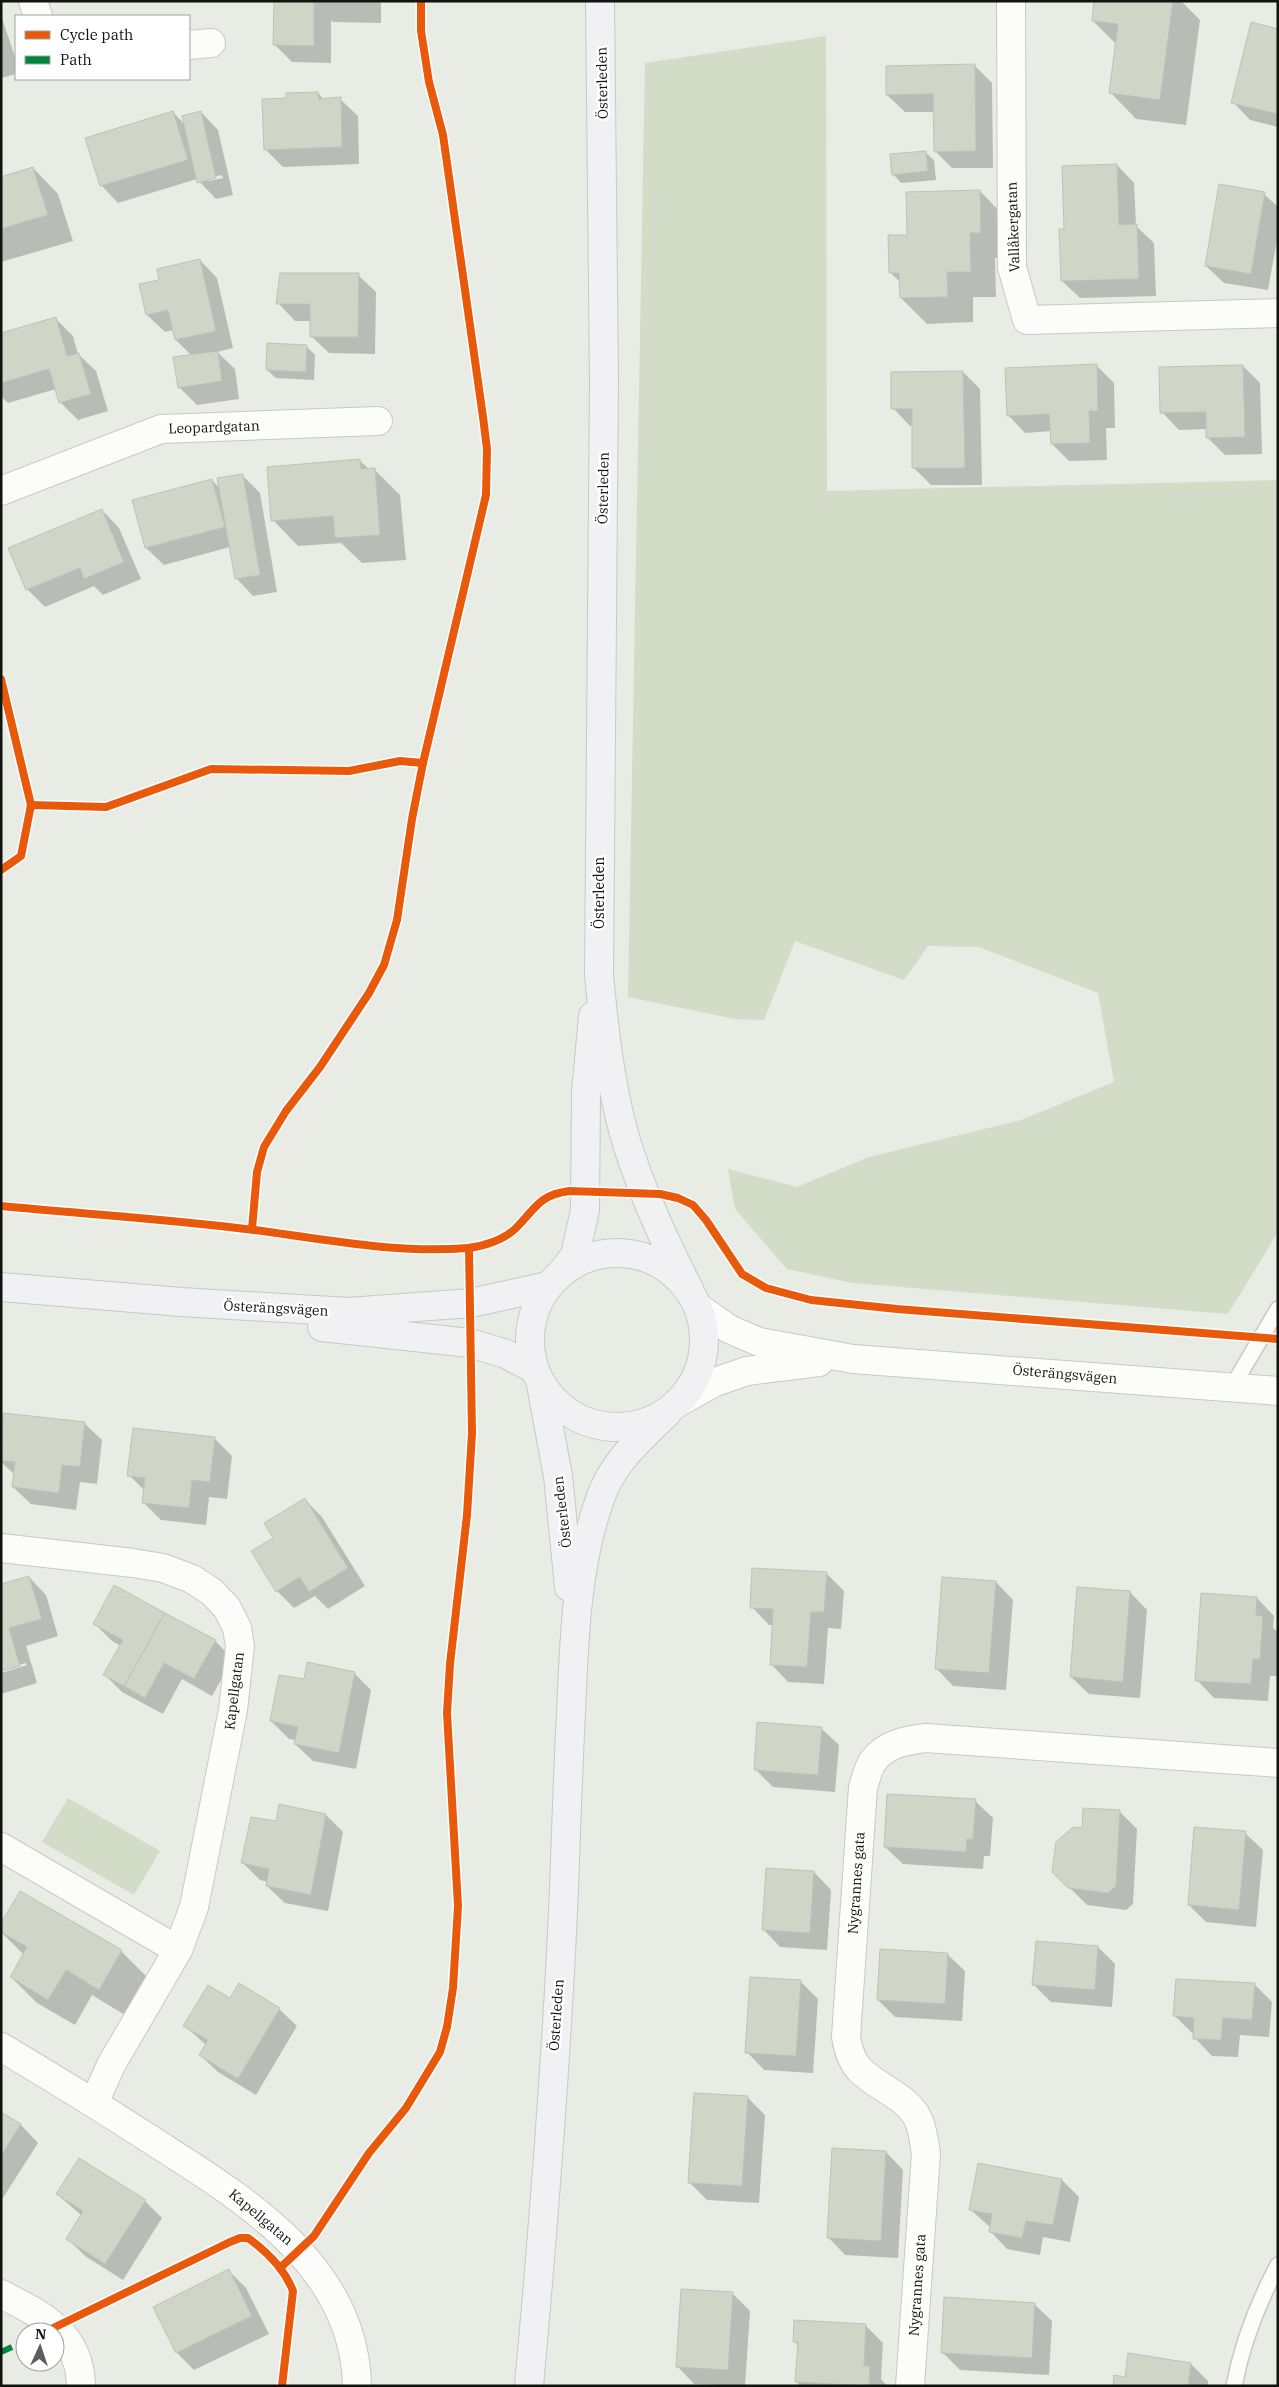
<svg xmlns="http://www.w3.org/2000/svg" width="1279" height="2387" font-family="'IBM Plex Serif',serif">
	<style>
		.green { fill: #d2dcc6 }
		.shadow { fill: #0003; fill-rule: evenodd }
		.building { fill: #cfd5c7; stroke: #bfc2bb }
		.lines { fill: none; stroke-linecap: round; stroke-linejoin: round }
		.lane-casing { stroke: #c7cac4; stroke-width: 18 }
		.street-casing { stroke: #c7cac4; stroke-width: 30 }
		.secondary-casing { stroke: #c7cac4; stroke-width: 30 }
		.lane { stroke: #fcfcfb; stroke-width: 15 }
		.street { stroke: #fcfcfb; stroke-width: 28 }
		.secondary { stroke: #f1f0f2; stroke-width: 28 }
		.quiet { stroke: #00873e; stroke-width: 6; stroke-dasharray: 12 6; stroke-linecap: butt }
		.cycleway-casing { stroke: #fff; stroke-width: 11 }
		.cycleway { stroke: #e8590c; stroke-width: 8 }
		.labels { text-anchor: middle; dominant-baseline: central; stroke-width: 5; stroke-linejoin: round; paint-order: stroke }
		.street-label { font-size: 14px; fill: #11130e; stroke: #fff }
	</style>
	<rect width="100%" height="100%" fill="#e8ece4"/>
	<g class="green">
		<polygon points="826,36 827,491 1278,480 1278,1232 1228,1314 853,1283 787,1269 735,1209 728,1169 797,1187 869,1157 1021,1120 1114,1082 1098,993 979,947 928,946 904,980 795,941 764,1020 735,1019 628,997 645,63"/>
		<polygon points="68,1798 160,1851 134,1895 42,1842"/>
	</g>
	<g class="shadow">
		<polygon points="312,1 381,1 381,23 333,22 331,20 331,63 292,62 274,44 275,2 314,3"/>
		<polygon points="1096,1 1181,1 1200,20 1186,125 1136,119 1111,93 1117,45 1093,21"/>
		<polygon points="1,15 16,60 16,74 1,78"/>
		<polygon points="1278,30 1278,127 1250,120 1233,102"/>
		<polygon points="975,66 992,83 993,168 952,168 935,151 935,112 905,112 887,95"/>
		<polygon points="318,93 324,100 340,99 358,116 359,164 283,167 265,149 287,99"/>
		<path d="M173,112l12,13 16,-13 17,18 15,65 -17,4 -19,-20 -79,24 -17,-18zM222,175l1,3 -14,3v-3z"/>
		<polygon points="925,152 934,160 936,180 901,183 893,174"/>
		<polygon points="1117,165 1134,183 1136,226 1154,243 1156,296 1080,298 1062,281 1065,230"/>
		<polygon points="33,168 58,194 73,241 1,262 1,178"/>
		<polygon points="980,191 1005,217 1006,258 995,258 996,297 973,297 973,322 927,324 901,298 901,283 890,272 908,236"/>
		<polygon points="1264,194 1278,207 1278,234 1268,290 1224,283 1206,266"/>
		<polygon points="200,260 217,278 233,348 217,352 235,369 239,399 197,405 179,387 192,356 176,340 174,330 165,332 147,315 161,281"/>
		<polygon points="358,275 376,292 375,354 329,353 311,336 312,321 295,321 278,303"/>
		<polygon points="55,318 73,336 78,354 96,371 108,411 78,420 60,402 56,389 8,403 1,396 1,334"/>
		<polygon points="306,346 315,355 314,380 276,378 267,370"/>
		<polygon points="1096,365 1114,383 1115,428 1106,428 1107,460 1069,461 1052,444 1051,431 1025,433 1008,415"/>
		<polygon points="1243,366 1260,383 1262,454 1225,455 1207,437 1207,429 1179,430 1162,412"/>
		<polygon points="963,372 980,389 982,485 931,485 914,468 913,426 910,426 893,408"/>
		<polygon points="359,460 369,469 374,469 400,495 406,560 362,563 341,543 298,546 273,520"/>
		<polygon points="242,475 260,493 277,592 253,596 236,578 230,547 164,565 146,548 212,480 220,489"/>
		<polygon points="102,510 119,528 141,579 103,595 94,586 45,607 27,589"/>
		<polygon points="4,1414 84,1423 102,1440 97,1484 80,1482 76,1510 31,1504 13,1487 15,1475 1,1462"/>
		<polygon points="214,1438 232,1456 227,1499 209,1497 206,1525 161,1520 143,1502 145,1491 129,1475"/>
		<polygon points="305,1500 322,1517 365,1586 328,1609 315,1596 294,1608 277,1591 275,1538"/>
		<polygon points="826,1573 844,1591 841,1629 828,1628 824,1684 788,1682 771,1664 773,1625 769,1625 752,1607"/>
		<polygon points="29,1577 46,1595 58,1636 26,1646 37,1683 1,1694 1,1673 27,1665 26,1663 1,1670 1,1585"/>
		<polygon points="996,1582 1013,1600 1006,1690 953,1686 936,1668"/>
		<polygon points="1130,1592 1147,1610 1140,1698 1089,1694 1071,1677"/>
		<polygon points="1257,1598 1274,1616 1273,1628 1278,1632 1277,1676 1270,1676 1268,1701 1214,1698 1197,1680"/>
		<polygon points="94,1623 215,1641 233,1659 212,1696 182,1679 163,1714 122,1692 105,1675 121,1646 112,1641"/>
		<polygon points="354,1673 371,1690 356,1769 313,1761 295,1744 296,1740 289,1739 271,1721 305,1681"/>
		<polygon points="821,1728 839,1745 835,1792 773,1787 755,1769"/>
		<polygon points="975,1801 993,1818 990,1856 984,1856 983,1869 903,1864 885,1847"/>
		<polygon points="1120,1812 1137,1829 1133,1904 1126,1910 1087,1905 1053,1871 1083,1829"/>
		<polygon points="326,1815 343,1832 328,1911 285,1903 267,1886 268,1882 260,1880 243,1863 277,1823"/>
		<polygon points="1245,1833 1263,1850 1256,1927 1206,1922 1189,1905"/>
		<polygon points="814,1872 831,1890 827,1950 780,1947 763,1929"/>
		<polygon points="1,1926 121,1951 147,1977 125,2015 92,1995 75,2025 37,2003 11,1977 24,1955 1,1932"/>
		<polygon points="1098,1947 1115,1964 1112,2007 1051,2002 1034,1985"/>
		<polygon points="947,1954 965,1971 962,2021 895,2017 878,2000"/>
		<polygon points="800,1981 818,1999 813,2073 764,2070 747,2052"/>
		<polygon points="1254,1984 1272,2002 1269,2037 1240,2035 1238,2057 1212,2056 1195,2038 1195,2034 1192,2033 1175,2016"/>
		<polygon points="230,2000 279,2009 297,2026 256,2095 218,2072 200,2055 206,2045 185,2026"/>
		<polygon points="747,2097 765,2115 759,2203 707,2200 689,2182"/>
		<polygon points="1,2113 21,2125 38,2143 1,2201"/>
		<polygon points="886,2152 903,2170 898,2258 845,2255 828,2237"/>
		<polygon points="1062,2180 1079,2197 1070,2242 1043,2237 1040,2255 1007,2249 990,2231 991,2228 971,2210"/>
		<polygon points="57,2194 145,2201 162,2218 123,2280 85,2256 68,2239 82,2216"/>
		<polygon points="229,2271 246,2288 269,2334 194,2370 177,2353"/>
		<polygon points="732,2293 750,2311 745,2386 694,2384 677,2366"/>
		<polygon points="1034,2304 1052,2321 1049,2375 960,2370 943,2353"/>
		<polygon points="866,2326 883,2343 881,2379 887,2386 800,2386 797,2382 799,2346 794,2341"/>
		<polygon points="1191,2364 1208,2381 1208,2386 1114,2386 1126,2378"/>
	</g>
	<g class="building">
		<polygon points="274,1 314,2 314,46 273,45"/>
		<polygon points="1094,1 1173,1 1160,100 1109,93 1118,24 1092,21"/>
		<polygon points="1251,22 1278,29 1278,114 1231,103"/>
		<polygon points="975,64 976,151 934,152 933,94 886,95 886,66"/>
		<polygon points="318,92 319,99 341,97 342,147 264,150 262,99 286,98 286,93"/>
		<polygon points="173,111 188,160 100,186 85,138"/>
		<polygon points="201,111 216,178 197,183 182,116"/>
		<polygon points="926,151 928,171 892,175 890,154"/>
		<polygon points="1117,164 1119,225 1137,224 1139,279 1061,281 1059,229 1064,229 1062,166"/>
		<polygon points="33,167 48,215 1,229 1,177"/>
		<polygon points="1219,184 1265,192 1251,274 1205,266"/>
		<polygon points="980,190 981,233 970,233 971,272 947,272 948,297 900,298 899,273 889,273 888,235 907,235 906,192"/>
		<polygon points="200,259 216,331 175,340 168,310 146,315 139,284 159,280 157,269"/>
		<polygon points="280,273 359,273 358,337 310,337 310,304 276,304"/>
		<polygon points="56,317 67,356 79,353 91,394 59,403 49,369 1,383 1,333"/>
		<polygon points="267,343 307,345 306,372 266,370"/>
		<polygon points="218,351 222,381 178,388 173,357"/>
		<polygon points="1097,364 1098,411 1089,411 1090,443 1051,444 1049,414 1007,416 1005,368"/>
		<polygon points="1243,365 1245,437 1206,438 1206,412 1160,413 1159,367"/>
		<polygon points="963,371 965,468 912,468 912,409 891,409 891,372"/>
		<polygon points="360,459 361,469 375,468 380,535 335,538 333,516 271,521 267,467"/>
		<polygon points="243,474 260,575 235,579 217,478"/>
		<polygon points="212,479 225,527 145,548 132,500"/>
		<polygon points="102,509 124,562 84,579 80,568 26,590 8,548"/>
		<polygon points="3,1413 85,1422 80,1467 62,1465 59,1493 12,1487 15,1462 1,1461"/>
		<polygon points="133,1428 215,1437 210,1482 192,1480 189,1508 142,1503 145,1478 127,1476"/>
		<polygon points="305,1498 348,1568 309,1592 300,1577 276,1592 251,1551 273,1538 264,1523"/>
		<polygon points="752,1568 827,1572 824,1612 811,1612 807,1667 770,1665 773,1609 750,1608"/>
		<polygon points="29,1576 42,1619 9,1628 20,1666 1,1671 1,1584"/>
		<polygon points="942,1577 996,1581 989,1673 935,1669"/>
		<polygon points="114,1585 165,1613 124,1686 103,1675 123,1640 93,1624"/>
		<polygon points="1077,1587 1130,1591 1123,1682 1070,1677"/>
		<polygon points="1201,1593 1257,1597 1256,1615 1263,1616 1260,1659 1253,1659 1251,1684 1195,1681"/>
		<polygon points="165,1613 216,1640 194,1679 164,1663 145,1698 124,1686"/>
		<polygon points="307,1662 355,1672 339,1753 294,1744 298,1727 270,1721 279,1675 304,1679"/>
		<polygon points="757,1722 822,1727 818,1775 754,1770"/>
		<polygon points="887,1794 976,1799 973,1839 967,1839 966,1852 884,1847"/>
		<polygon points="279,1804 326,1814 311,1895 266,1886 269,1869 241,1863 251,1817 276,1821"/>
		<polygon points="1083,1808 1120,1810 1116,1886 1108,1893 1068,1888 1052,1872 1056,1842 1073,1827 1082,1828"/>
		<polygon points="1194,1827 1246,1831 1239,1910 1188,1905"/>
		<polygon points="766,1868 814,1871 810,1933 762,1930"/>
		<polygon points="20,1891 122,1950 99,1990 66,1970 48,2000 10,1977 27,1947 1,1932 1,1923"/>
		<polygon points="1036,1941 1098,1946 1095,1990 1032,1985"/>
		<polygon points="880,1949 948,1953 945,2004 877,2000"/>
		<polygon points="750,1977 801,1980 796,2056 745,2053"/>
		<polygon points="1176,1979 1255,1983 1252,2020 1223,2018 1221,2040 1193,2039 1194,2018 1173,2016"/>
		<polygon points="239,1983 280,2008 238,2079 199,2055 208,2040 183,2026 208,1985 230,1998"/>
		<polygon points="694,2093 748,2096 742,2186 688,2183"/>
		<polygon points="1,2112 21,2124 1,2156"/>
		<polygon points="832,2148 886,2151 881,2241 827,2238"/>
		<polygon points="79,2158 146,2200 105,2264 66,2239 83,2211 56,2194"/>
		<polygon points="978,2163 1062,2179 1053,2225 1026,2221 1022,2238 989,2232 992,2214 969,2210"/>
		<polygon points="229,2269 252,2316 176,2353 153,2307"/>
		<polygon points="681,2289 733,2292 728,2370 676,2367"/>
		<polygon points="944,2297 1035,2303 1032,2358 941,2353"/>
		<polygon points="794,2320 866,2324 864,2366 870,2366 869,2386 795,2382 798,2342 793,2342"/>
		<polygon points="1128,2353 1191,2363 1188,2386 1113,2386 1114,2375 1125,2377"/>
	</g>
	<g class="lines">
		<g class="lane-casing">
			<g id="lane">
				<polyline points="1232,1387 1278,1309"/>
				<path d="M1234,2386c8,-42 24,-83 44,-121"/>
			</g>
		</g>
		<g class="street-casing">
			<g id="street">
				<polyline points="33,1 38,16"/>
				<polyline points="1011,1 1012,267 1027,320 1278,313"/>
				<polyline points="189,45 211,43"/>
				<polyline points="1,491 161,429 378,421"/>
				<polyline points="699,1308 729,1329 759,1342 853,1359 1278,1391"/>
				<polyline points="679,1402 715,1382 747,1371 819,1362"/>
				<polyline points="1,1548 133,1563 163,1568 192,1579 212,1592 227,1608 237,1628 240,1646 233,1710 194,1907 178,1950 111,2065 94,2103"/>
				<polyline points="1,1847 178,1950"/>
				<path d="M1,2047c52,31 104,63 155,96 89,57 199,123 201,243"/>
				<path d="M1,2294c41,21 79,39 80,92"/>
				<path d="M910,2386l16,-233c-2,-11 -3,-24 -8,-34 -12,-24 -41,-31 -59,-50 -8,-9 -11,-20 -13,-32l17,-250c3,-8 5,-19 10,-26 12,-17 34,-21 53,-23l352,25"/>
			</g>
		</g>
		<g class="secondary-casing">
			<g id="secondary">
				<path d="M600,1l4,380 -5,594c5,53 11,108 25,159 16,54 39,105 65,155"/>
				<circle cx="617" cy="1340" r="87"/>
				<polyline points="562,1272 575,1255 585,1210 586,1093 593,1016"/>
				<polyline points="1,1287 181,1302 349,1312 471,1303 548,1286"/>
				<polyline points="322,1327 470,1343 506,1354 534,1369"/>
				<polyline points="541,1385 558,1476 569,1587"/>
				<path d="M529,2386c15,-166 28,-331 35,-497 2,-59 4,-117 7,-176 3,-72 5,-146 29,-214 12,-36 40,-60 67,-86"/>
			</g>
		</g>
		<use href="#lane" class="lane"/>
		<use href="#street" class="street"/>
		<use href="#secondary" class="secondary"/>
		<polyline class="quiet" points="1,2352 25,2341"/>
		<g class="cycleway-casing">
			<g id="cycleway">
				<polyline points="1,679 31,805"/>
				<polyline points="1,870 21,856 31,805 106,807 211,769 349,771 400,761 423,763"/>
				<path d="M1,1206c84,8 169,13 253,24 70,9 142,24 214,18 16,-2 36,-8 48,-20 20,-20 23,-33 53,-37l91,3 18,4 15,7 13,15 36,54 24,14 45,12 86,9 381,30"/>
				<polyline points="252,1229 257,1172 264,1147 286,1111 320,1067 369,993 384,965 397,920 412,819 423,763 486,495 487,449 483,417 443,135 429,82 421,31 421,1"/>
				<polyline points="280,2268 314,2236 369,2153 406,2108 440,2052 447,2027 453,1988 458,1906 447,1713 450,1664 467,1515 472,1433 469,1248"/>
				<path d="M45,2332l185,-90 10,-4h8c18,13 37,32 45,53l-11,95"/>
			</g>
		</g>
		<use href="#cycleway" class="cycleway"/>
	</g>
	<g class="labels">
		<g class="street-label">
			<text transform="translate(602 83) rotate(-91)">Österleden</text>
			<text transform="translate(1013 227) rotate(-92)">Vallåkergatan</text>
			<text transform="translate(214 427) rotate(-2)">Leopardgatan</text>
			<text transform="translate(603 488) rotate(-89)">Österleden</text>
			<text transform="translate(599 893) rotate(-90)">Österleden</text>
			<text transform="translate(276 1308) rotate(3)">Österängsvägen</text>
			<text transform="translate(1065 1374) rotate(5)">Österängsvägen</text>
			<text transform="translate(562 1512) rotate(-97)">Österleden</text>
			<text transform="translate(234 1691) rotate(-83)">Kapellgatan</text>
			<text transform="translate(856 1883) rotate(-86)">Nygrannes gata</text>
			<text transform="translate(556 2015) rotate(-86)">Österleden</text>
			<text transform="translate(261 2217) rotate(40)">Kapellgatan</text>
			<text transform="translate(917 2285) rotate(-86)">Nygrannes gata</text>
		</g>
	</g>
	<rect width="1279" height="2387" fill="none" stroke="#11130e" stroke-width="5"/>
	<rect x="15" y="15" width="175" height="65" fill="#ffffff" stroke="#a0a19f"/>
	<rect x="25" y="31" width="25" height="8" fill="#e8590c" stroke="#a0a19f"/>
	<text x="60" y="40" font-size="15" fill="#11130e">Cycle path</text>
	<rect x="25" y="56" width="25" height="8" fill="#00873e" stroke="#a0a19f"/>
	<text x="60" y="65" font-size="15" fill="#11130e">Path</text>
	<g transform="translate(40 2347) rotate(3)"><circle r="24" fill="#ffffff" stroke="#a0a19f"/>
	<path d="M0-4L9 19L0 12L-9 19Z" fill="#5c5f59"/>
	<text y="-8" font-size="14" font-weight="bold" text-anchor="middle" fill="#11130e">N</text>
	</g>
</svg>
